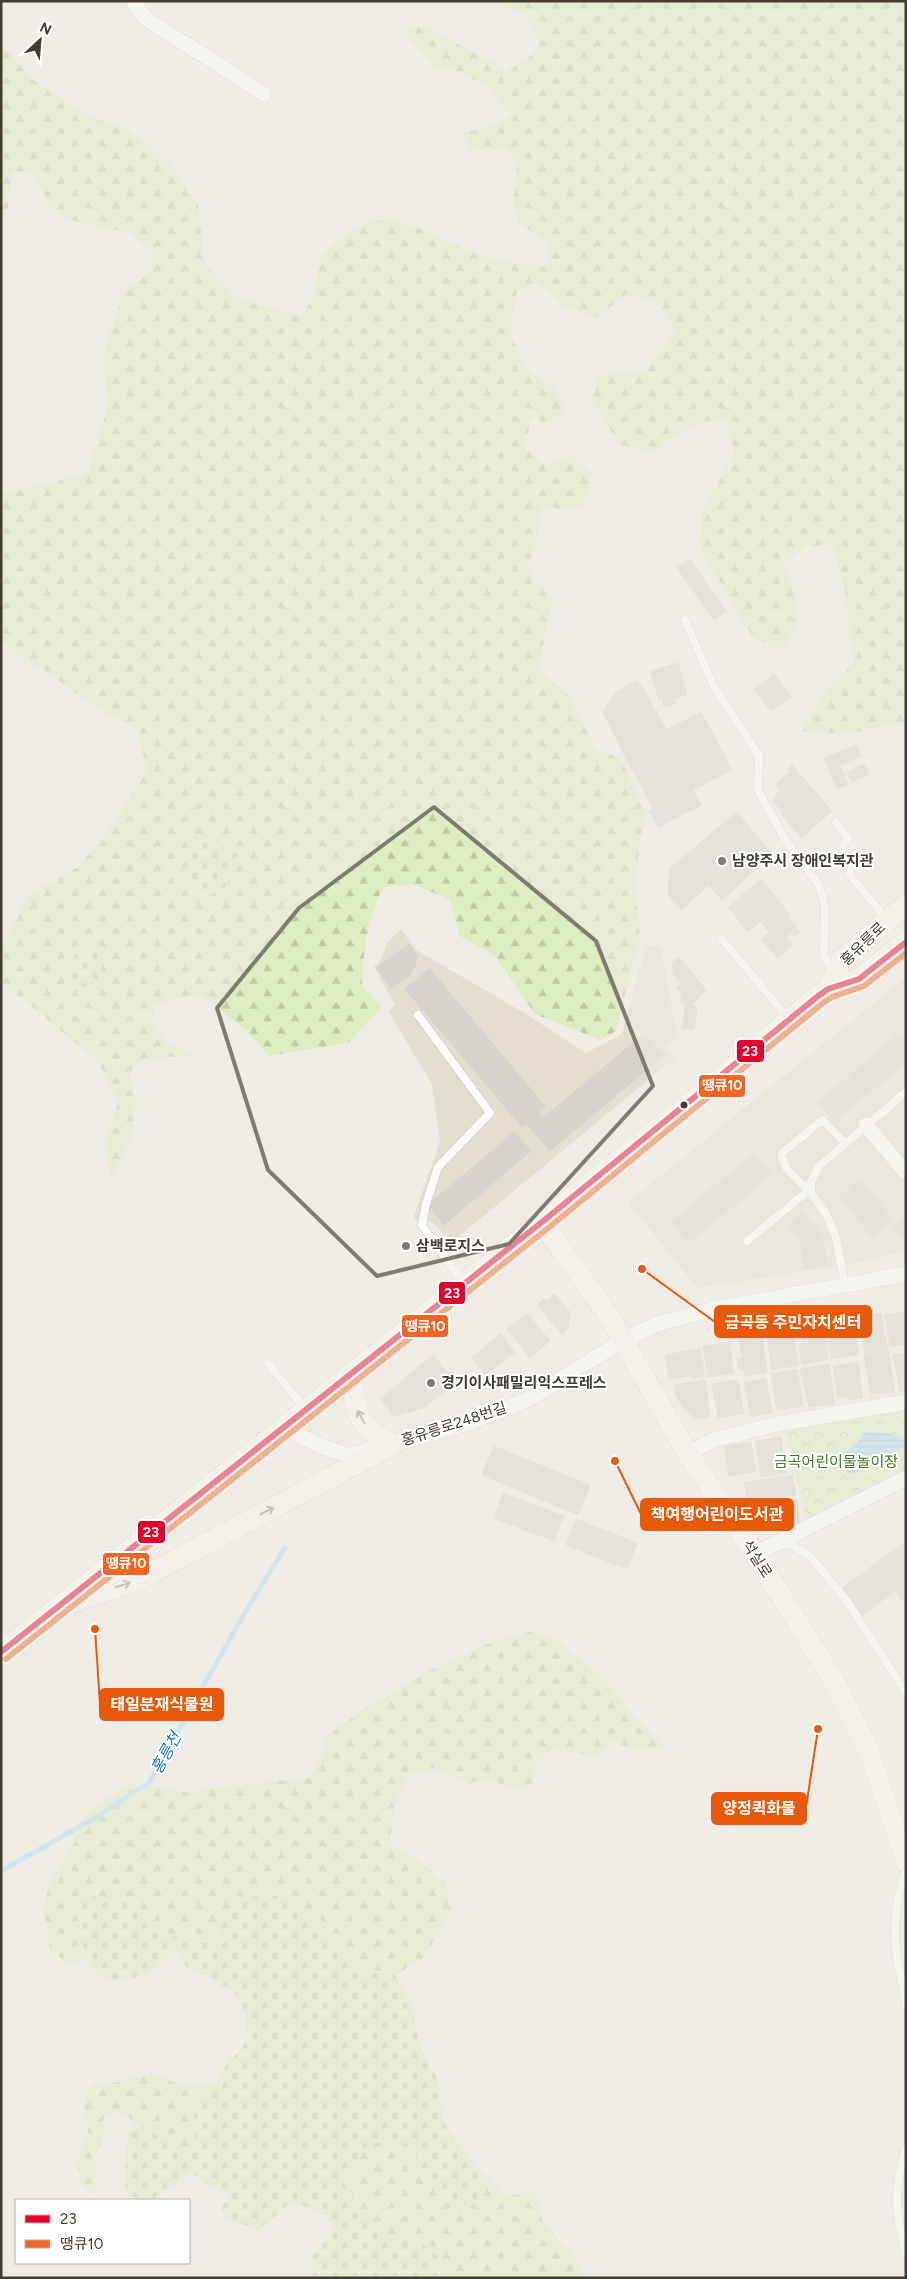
<svg xmlns="http://www.w3.org/2000/svg" width="907" height="2279" font-family="Figtree,'Noto Sans KR',sans-serif">
	<style>
		.residential { fill: #e4ded1 }
		.forest { fill: url(#forest-firs) }
		.cemetery { fill: url(#cemetery-stones) }
		.park { fill: url(#park-crowns) }
		.water { fill: url(#water-rules) }
		.lines { fill: none; stroke-linecap: round; stroke-linejoin: round }
		.stream { stroke: #b0daf2; stroke-width: 5 }
		.building { fill: #d7d3cc; stroke: #d7d3cb }
		.lane-casing { stroke: #cbc8c1; stroke-width: 9 }
		.street-casing { stroke: #cbc8c1; stroke-width: 16 }
		.secondary-casing { stroke: #d0cabc; stroke-width: 22 }
		.lane { stroke: #fdfcfb; stroke-width: 8 }
		.street { stroke: #fdfcfb; stroke-width: 15 }
		.secondary { stroke: #f6f3ec; stroke-width: 21 }
		.bus-1-casing { stroke: #fff; stroke-width: 10 }
		.bus-2-casing { stroke: #fff; stroke-width: 10 }
		.bus-1 { stroke: #e4002b; stroke-width: 6 }
		.bus-2 { stroke: #f26522; stroke-width: 6 }
		.oneway { stroke: #948e85 }
		.marked { fill: none; stroke: #807a70; stroke-width: 4; stroke-linejoin: round }
		.poi-dot { fill: #807a70; stroke: #fff; stroke-width: 2 }
		.bus-dot { fill: #443c31; stroke: #fff; stroke-width: 2 }
		.labels { text-anchor: middle; dominant-baseline: central; stroke-width: 4; stroke-linejoin: round; paint-order: stroke }
		.poi-label { font-size: 15px; font-weight: bold; fill: #443c31; stroke: #fff; text-anchor: start }
		.street-label { font-size: 15px; fill: #443c31; stroke: #fff }
		.park-label { font-size: 15px; fill: #457b1f; stroke: #fff }
		.water-label { font-size: 16px; font-style: italic; fill: #1f78b2; stroke: #fff }
		.leader { fill: none; stroke: #e8590c; stroke-width: 2 }
		.callout-dot { fill: #e8590c; stroke: #fff; stroke-width: 2 }
		.callout { fill: #e8590c; stroke: #e8590c; stroke-width: 2 }
		.callout-label { font-size: 16px; text-anchor: middle; font-weight: bold; fill: #fff }
		.line-badge { stroke: #fff; stroke-width: 2 }
		.badge-label { font-size: 14px; text-anchor: middle; font-weight: bold; fill: #fff }
	</style>
	<defs>
		<pattern id="forest-firs" width="22" height="20" patternUnits="userSpaceOnUse" patternTransform="scale(1.25)"><rect width="22" height="20" fill="#ddecc1"/><path d="M5 1l3.5 6h-7zM16 11l3.5 6h-7z" fill="#bfcba6"/></pattern>
		<pattern id="cemetery-stones" width="16" height="16" patternUnits="userSpaceOnUse" patternTransform="scale(1.25)"><rect width="16" height="16" fill="#ddecc1"/><path d="M2 7V4a2 2 0 0 1 4 0v3zM10 15v-3a2 2 0 0 1 4 0v3z" fill="#bfcba6"/></pattern>
		<pattern id="park-crowns" width="20" height="18" patternUnits="userSpaceOnUse" patternTransform="scale(1.25)"><rect width="20" height="18" fill="#ddecc1"/><path d="M2 6a3 3 0 1 1 6 0M12 15a3 3 0 1 1 6 0" fill="none" stroke="#bfcba6"/></pattern>
		<pattern id="water-rules" width="6" height="5" patternUnits="userSpaceOnUse" patternTransform="scale(1.25)"><rect width="6" height="5" fill="#b0daf2"/><path d="M0 2.5h6" fill="none" stroke="#99bcd0"/></pattern>
	</defs>
	<rect width="100%" height="100%" fill="#efece5"/>
	<g class="residential">
		<polygon points="401,929 416,950 521,1011 586,1053 622,1034 646,946 661,947 677,1036 665,1047 675,1058 452,1242 433,1223 413,1219 440,1142 432,1085 389,1012 395,1005 374,967 381,960 387,943"/>
		<polygon points="906,977 906,1251 857,1263 697,1288 628,1202"/>
	</g>
	<g class="forest">
		<path d="M498,1h408v720l-60,13 -43,-3 16,-31 34,-38 -7,-65 -13,-52 -26,1 -24,19 12,29 3,29 -17,28 -28,-14 -52,-87 1,-38 33,-59 -10,-34 -29,5 -45,28 -31,-7 -29,-46 9,-23 46,-6 30,-37 -18,-33 -33,-5 -28,22 -33,-10 -28,-25 -19,10 -7,39 15,36 31,23 8,21 -17,13 -15,-6 -8,29 23,20 23,-12 21,17 -3,22 -7,13 -18,3 -22,-5 -4,37 -10,26 25,30 -13,72 28,24 28,54 25,9 25,56 -10,66 5,58 -24,94 -16,9 -65,-26 -39,-57 -36,-21 -10,-37 -37,-14 -30,2c-15,31 -21,66 -21,100l20,20 -34,36 -79,13 -22,-25 -47,-36 -27,3 -18,8 -3,15 14,21 32,13 -55,4 -14,16 7,21 -4,38 -21,45 -5,-37 12,-40 -19,-40 -98,-80v-36l4,-3 24,-48 49,-28 39,-47 31,-51 -13,-42 -24,-11 -110,-74v-149l87,-19 20,-68 -4,-53 19,-60 28,-21 3,-18 -26,-22 -52,-10 -26,-14 -14,-34 -24,-3 -5,44 -6,5v-177l31,36 55,36 44,15 39,34 28,41 7,60 29,31 66,21 15,-22 5,-40c14,-12 39,-32 59,-35 22,-4 66,20 87,29 26,10 55,17 83,17l-1,-23 -28,-19 -7,-21 4,-36 -10,-20 -36,3 -7,-17 31,-9 15,-9 -19,-27 -32,-16 -27,-7 -24,-26 -3,-11 19,-3 82,45 20,-9 13,-17 -10,-24z"/>
		<polygon points="533,1631 559,1641 600,1676 665,1748 638,1751 610,1741 598,1757 553,1749 536,1763 533,1785 511,1788 487,1779 470,1783 436,1768 408,1774 394,1806 390,1844 417,1859 444,1882 452,1911 423,1958 395,1975 359,1968 325,1927 266,1890 252,1899 224,1935 208,1942 179,1938 147,1924 134,1903 76,1911 87,1960 68,1964 50,1951 44,1912 49,1884 68,1855 87,1812 130,1784 187,1792 312,1777 322,1756 328,1735 367,1707 431,1670 487,1644"/>
		<path d="M152,2074c29,11 35,14 65,8l-19,19 -6,21 4,17 -3,15 -25,-11 -50,-32 -12,3 -3,7c3,12 -3,22 -6,34 -3,13 -2,26 -1,39l-14,-8 -6,-21 12,-32 -1,-16 -3,-10 8,-23h16z"/>
		<polygon points="392,2141 415,2150 422,2170 482,2190 474,2164 505,2196 534,2192 543,2221 578,2261 584,2278 441,2278 444,2263 403,2247 380,2235 345,2184 368,2144"/>
	</g>
	<g class="cemetery">
		<polygon points="205,836 237,854 226,886 211,895 184,874 175,841"/>
		<polygon points="79,949 102,955 101,977 79,990 62,973"/>
		<path d="M266,1890l59,37 34,41 36,7 15,27 12,48 16,31 5,41 31,42 8,26 -10,15 -25,-4 -25,-31 -7,-20 -23,-9 -24,3 -23,40 35,51 23,12 24,-2 17,18 -3,15h-138l11,-14 -2,-7 23,-31 -17,-15 -27,-9 -31,27 -33,-9 -7,-12 12,-13 -26,-11 -14,-12 -38,26 -27,-1 -2,-18 3,-45 9,-12 31,21 25,11 3,-15 -4,-17 6,-22 19,-18 11,-20 12,-11 8,-16 -2,-20 -12,-24 -48,-24 -7,-16c-13,2 -17,11 -27,19 -7,5 -20,9 -29,10 -40,5 -40,-40 -47,-70l11,-13 26,1 21,5 13,21 32,14 29,4 16,-8 -6,-17z"/>
	</g>
	<polygon class="park" points="906,1408 906,1470 869,1491 806,1522 786,1430"/>
	<polygon class="water" points="881,1432 904,1437 906,1446 898,1450 890,1461 869,1463 857,1472 850,1473 843,1469 840,1464 840,1455 856,1445 863,1433"/>
	<g class="lines">
		<polyline class="stream" points="1,1871 88,1822 149,1783 244,1614 285,1548"/>
	</g>
	<g class="building">
		<polygon points="690,559 726,611 714,620 677,568"/>
		<polygon points="678,663 687,695 674,698 676,704 664,707 662,700 659,701 650,671"/>
		<polygon points="774,674 791,697 771,711 754,689"/>
		<polygon points="638,680 666,729 623,752 603,712 615,692"/>
		<polygon points="701,712 724,754 646,795 623,753"/>
		<polygon points="856,745 861,756 840,765 848,784 837,789 824,758"/>
		<polygon points="724,755 732,770 693,790 701,805 658,827 649,811 653,810 646,796"/>
		<polygon points="864,764 869,774 852,782 847,772"/>
		<polygon points="792,765 832,811 801,838 781,814 783,813 772,799 780,791 775,785 790,772 788,769"/>
		<polygon points="737,812 772,854 722,900 709,885 681,910 668,896 670,868"/>
		<polygon points="761,879 791,916 788,918 800,932 794,937 791,933 786,937 793,945 777,958 761,939 769,932 761,921 748,932 728,907"/>
		<polygon points="409,944 417,956 415,966 410,975 392,988 376,968"/>
		<polygon points="679,957 706,990 693,1004 697,1008 694,1029 682,1028 685,1005 679,998 683,995 676,987 681,983 673,974 672,963"/>
		<polygon points="430,969 545,1106 538,1112 543,1118 645,1033 664,1055 550,1151 526,1123 522,1127 405,989"/>
		<polygon points="900,1033 906,1040 906,1063 834,1121 818,1102"/>
		<polygon points="514,1132 531,1151 444,1225 428,1205"/>
		<polygon points="754,1154 771,1175 688,1243 671,1222"/>
		<polygon points="860,1179 893,1220 872,1237 839,1196"/>
		<polygon points="802,1212 823,1236 826,1265 804,1269 802,1244 787,1226"/>
		<polygon points="906,1216 906,1241 893,1227"/>
		<polygon points="554,1294 570,1312 568,1328 562,1335 537,1305 545,1298 547,1300"/>
		<polygon points="906,1311 906,1344 890,1346 885,1315"/>
		<polygon points="527,1313 550,1341 530,1358 507,1329"/>
		<polygon points="881,1313 888,1350 865,1354 859,1317"/>
		<polygon points="852,1316 859,1355 831,1359 828,1340 832,1340 829,1320"/>
		<polygon points="822,1321 829,1359 802,1364 799,1345 802,1344 799,1325"/>
		<polygon points="792,1327 799,1365 771,1370 767,1331"/>
		<polygon points="501,1334 515,1352 485,1375 472,1357"/>
		<polygon points="762,1335 767,1372 745,1376 744,1369 739,1369 737,1359 742,1358 739,1338"/>
		<polygon points="729,1342 734,1373 708,1377 703,1346"/>
		<polygon points="700,1349 705,1376 692,1378 692,1375 669,1379 665,1355"/>
		<polygon points="888,1351 895,1391 871,1394 864,1356"/>
		<polygon points="906,1353 906,1390 900,1392 893,1355"/>
		<polygon points="433,1355 456,1382 424,1408 394,1416 380,1399"/>
		<polygon points="858,1362 863,1398 849,1400 849,1396 837,1397 833,1366"/>
		<polygon points="829,1364 835,1404 809,1407 800,1369"/>
		<polygon points="797,1369 803,1406 777,1410 771,1374"/>
		<polygon points="766,1379 772,1413 751,1417 744,1383"/>
		<polygon points="705,1380 710,1417 697,1419 684,1409 676,1395 674,1385"/>
		<polygon points="738,1380 744,1414 718,1418 712,1384"/>
		<polygon points="781,1437 787,1473 761,1477 755,1441"/>
		<polygon points="751,1442 756,1471 729,1476 724,1446"/>
		<polygon points="494,1446 590,1485 578,1515 482,1475"/>
		<polygon points="792,1475 796,1495 747,1502 744,1482"/>
		<polygon points="503,1493 564,1516 554,1541 494,1518"/>
		<polygon points="797,1500 800,1522 780,1525 781,1528 766,1531 765,1505"/>
		<polygon points="576,1519 637,1543 627,1569 566,1545"/>
		<polygon points="906,1541 906,1597 902,1600 895,1591 861,1616 841,1589"/>
	</g>
	<g class="lines">
		<g class="lane-casing">
			<g id="lane">
				<polyline points="685,620 714,687 759,756 758,790 784,838 819,885 825,907 824,955 832,971"/>
				<polyline points="836,822 848,838 842,847 851,876 886,919"/>
				<polyline points="722,939 789,1019"/>
				<polyline points="418,1015 490,1113 438,1167 426,1204 422,1225 463,1283"/>
				<polyline points="811,1193 786,1168 781,1154 822,1120 845,1143"/>
				<polyline points="747,1241 808,1191"/>
				<polyline points="845,1285 835,1234 826,1214 811,1193 811,1182 818,1167 906,1092"/>
				<polyline points="268,1363 305,1409"/>
				<polyline points="783,1545 789,1544 811,1557 847,1601 906,1693"/>
				<path d="M906,1871c-9,23 -13,53 -10,78 2,18 7,36 10,54"/>
				<path d="M906,2149c-13,41 -11,64 0,105"/>
			</g>
		</g>
		<g class="street-casing">
			<g id="street">
				<polyline points="133,1 145,18 264,94"/>
				<polyline points="866,1125 906,1173"/>
				<polyline points="284,1428 323,1447 350,1456 468,1423 529,1399 622,1341 657,1324 718,1308 906,1274"/>
				<polyline points="688,1454 713,1440 778,1424 906,1402"/>
				<polyline points="755,1554 906,1478"/>
			</g>
		</g>
		<g class="secondary-casing">
			<g id="secondary">
				<polyline points="828,989 842,959 906,905"/>
				<polyline points="542,1222 609,1316 688,1454 755,1554 833,1679 869,1751 906,1862"/>
				<path d="M349,1376c9,36 7,52 44,68"/>
				<polyline points="75,1601 136,1581 393,1444"/>
				<polyline points="1,1652 542,1222 713,1084 818,996 828,989 859,979 906,942"/>
			</g>
		</g>
		<use href="#lane" class="lane"/>
		<use href="#street" class="street"/>
		<use href="#secondary" class="secondary"/>
		<g class="bus-1-casing">
			<polyline id="bus-1" points="1,1652 542,1222 818,996 828,989 859,979 906,942"/>
		</g>
		<g class="bus-2-casing">
			<polyline id="bus-2" points="6,1659 547,1229 823,1003 832,997 864,986 906,953"/>
		</g>
		<use href="#bus-1" class="bus-1"/>
		<use href="#bus-2" class="bus-2"/>
	</g>
	<defs><path id="oneway-shaft" d="M-6 0H5M1.5-3L5.5 0L1.5 3" fill="none" stroke-width="1.6" stroke-linecap="round" stroke-linejoin="round" transform="scale(1.25)"/></defs>
	<g class="oneway">
		<use href="#oneway-shaft" transform="translate(361 1417) rotate(-119)"/>
		<use href="#oneway-shaft" transform="translate(267 1511) rotate(-27)"/>
		<use href="#oneway-shaft" transform="translate(123 1585) rotate(-18)"/>
	</g>
	<path d="M0 0H907V2279H0ZM434,807l162,134 57,145 -144,158 -132,32 -109,-106 -51,-162 82,-100z" fill="#efece5" fill-opacity=".55" fill-rule="evenodd"/>
	<path class="marked" d="M434,807l162,134 57,145 -144,158 -132,32 -109,-106 -51,-162 82,-100z"/>
	<g class="poi-dot">
		<circle cx="722" cy="861" r="5"/>
		<circle cx="406" cy="1246" r="5"/>
		<circle cx="431" cy="1383" r="5"/>
	</g>
	<circle class="bus-dot" cx="684" cy="1105" r="4.5"/>
	<g class="labels">
		<g class="poi-label">
			<text x="732" y="861">남양주시 장애인복지관</text>
			<text x="416" y="1246">삼백로지스</text>
			<text x="441" y="1383">경기이사패밀리익스프레스</text>
		</g>
		<g class="street-label">
			<text transform="translate(863 944) rotate(-44)">홍유릉로</text>
			<text transform="translate(454 1424) rotate(-18)">홍유릉로248번길</text>
			<text transform="translate(757 1559) rotate(57)">석실로</text>
		</g>
		<g class="park-label">
			<text x="836" y="1462">금곡어린이물놀이장</text>
		</g>
		<g class="water-label">
			<text transform="translate(166 1753) rotate(-61)">홍릉천</text>
		</g>
	</g>
	<path class="leader" d="M642 1269L715 1322M615 1461L641 1514M95 1629L100 1704M818 1729L806 1808"/>
	<g class="callout-dot">
		<circle cx="642" cy="1269" r="5"/>
		<circle cx="615" cy="1461" r="5"/>
		<circle cx="95" cy="1629" r="5"/>
		<circle cx="818" cy="1729" r="5"/>
	</g>
	<g class="callout">
		<rect x="715" y="1306" width="156" height="31" rx="5"/>
		<rect x="641" y="1499" width="152" height="31" rx="5"/>
		<rect x="100" y="1689" width="123" height="31" rx="5"/>
		<rect x="712" y="1793" width="94" height="31" rx="5"/>
	</g>
	<g class="callout-label">
		<text x="793" y="1328">금곡동 주민자치센터</text>
		<text x="717" y="1520">책여행어린이도서관</text>
		<text x="162" y="1710">태일분재식물원</text>
		<text x="759" y="1814">양정퀵화물</text>
	</g>
	<g class="line-badge">
		<rect x="736" y="1039" width="29" height="24" rx="5" fill="#e4002b"/>
		<rect x="698" y="1074" width="48" height="24" rx="5" fill="#f26522"/>
		<rect x="438" y="1281" width="28" height="24" rx="5" fill="#e4002b"/>
		<rect x="401" y="1314" width="48" height="24" rx="5" fill="#f26522"/>
		<rect x="137" y="1520" width="29" height="24" rx="5" fill="#e4002b"/>
		<rect x="102" y="1552" width="48" height="24" rx="5" fill="#f26522"/>
	</g>
	<g class="badge-label">
		<text x="750" y="1056">23</text>
		<text x="722" y="1090">땡큐10</text>
		<text x="452" y="1298">23</text>
		<text x="425" y="1331">땡큐10</text>
		<text x="151" y="1537">23</text>
		<text x="126" y="1568">땡큐10</text>
	</g>
	<rect width="907" height="2279" fill="none" stroke="#443c31" stroke-width="5"/>
	<rect x="15" y="2199" width="175" height="65" fill="#ffffff" stroke="#b4b1ad"/>
	<rect x="25" y="2215" width="25" height="8" fill="#e4002b" stroke="#b4b1ad"/>
	<text x="60" y="2224" font-size="15" fill="#443c31">23</text>
	<rect x="25" y="2240" width="25" height="8" fill="#f26522" stroke="#b4b1ad"/>
	<text x="60" y="2249" font-size="15" fill="#443c31">땡큐10</text>
	<g transform="translate(40 40) rotate(26)" stroke="#ffffff" stroke-width="4" paint-order="stroke">
	<path d="M0-4L9 19L0 12L-9 19Z" fill="#443c31"/>
	<text y="-8" font-size="14" font-weight="bold" text-anchor="middle" fill="#443c31">N</text>
	</g>
</svg>
